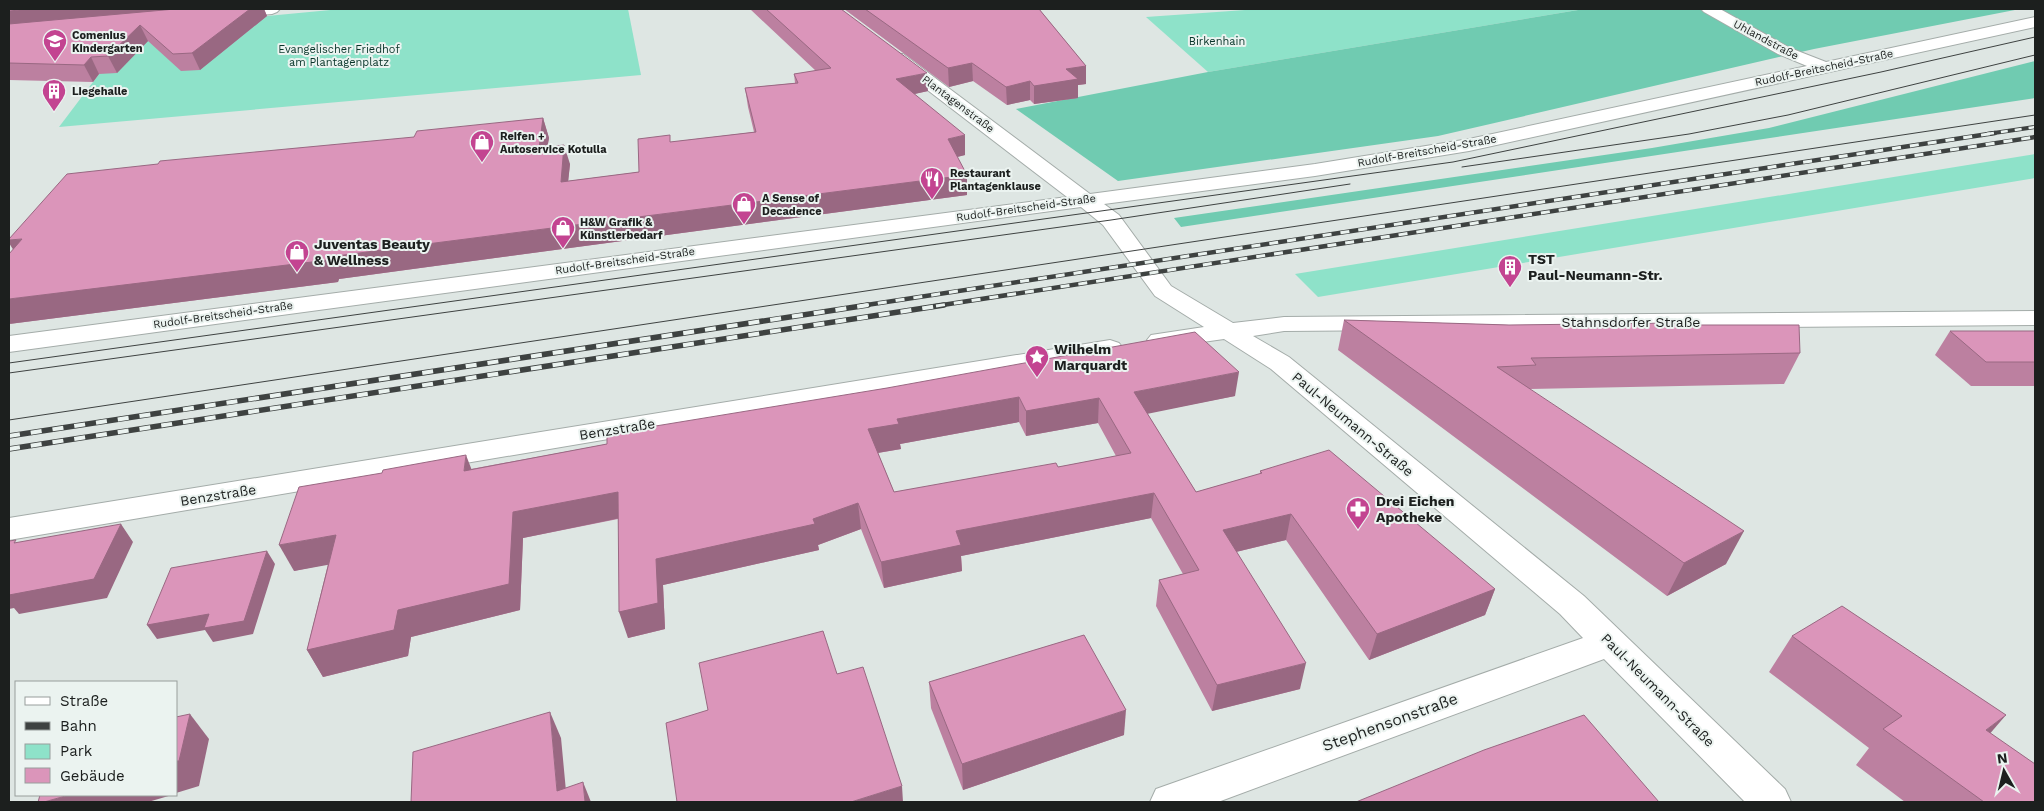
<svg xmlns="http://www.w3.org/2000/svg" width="2044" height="811" font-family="'Work Sans',sans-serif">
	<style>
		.green { fill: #8ee2c9 }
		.forest { fill: #70cbb1 }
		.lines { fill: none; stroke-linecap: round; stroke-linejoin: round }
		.minor-casing { stroke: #a4aca9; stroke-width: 2 }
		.minor { fill: #fff; fill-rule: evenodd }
		.tram { stroke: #3e4241; stroke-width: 1 }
		.rail-far2-casing { stroke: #3e4241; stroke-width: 4 }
		.rail-far1-casing { stroke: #3e4241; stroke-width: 4.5 }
		.rail-casing { stroke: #3e4241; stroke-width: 5.5 }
		.rail-far2 { stroke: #ebf3f0; stroke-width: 2.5; stroke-dasharray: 7; stroke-linecap: butt }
		.rail-far1 { stroke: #ebf3f0; stroke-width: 3; stroke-dasharray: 9; stroke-linecap: butt }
		.rail { stroke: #ebf3f0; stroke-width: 4; stroke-dasharray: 11; stroke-linecap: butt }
		.wall { fill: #bc80a0; fill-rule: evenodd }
		.shaded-wall { fill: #996882 }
		.building { fill: #db95ba; stroke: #996882; fill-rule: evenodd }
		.labels { text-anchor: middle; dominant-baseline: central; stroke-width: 4; stroke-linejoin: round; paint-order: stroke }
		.far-poi-label { font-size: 11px; font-weight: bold; fill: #1c1f1e; stroke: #ebf3f0; text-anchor: start }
		.far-street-label { font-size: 11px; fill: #1c1f1e; stroke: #ebf3f0 }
		.far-park-label { font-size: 11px; fill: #083429; stroke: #ebf3f0 }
		.poi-label { font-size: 14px; font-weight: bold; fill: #1c1f1e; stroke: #ebf3f0; text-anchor: start }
		.street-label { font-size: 14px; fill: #1c1f1e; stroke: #ebf3f0 }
		.near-street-label { font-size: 16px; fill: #1c1f1e; stroke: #ebf3f0 }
	</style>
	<rect width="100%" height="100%" fill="#dee6e3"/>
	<g class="green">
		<polygon points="341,9 628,9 641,75 59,127 133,29"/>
		<polygon points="1259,9 1584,9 1208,72 1146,17"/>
		<polygon points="2035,154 2035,178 1318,297 1295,274"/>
	</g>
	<g class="forest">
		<polygon points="1584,9 2020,9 1814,49 1438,136 1118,181 1016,109 1208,72"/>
		<polygon points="2035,61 2035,98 1181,227 1174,218 1652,148 1769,128"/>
	</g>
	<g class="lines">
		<g class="minor-casing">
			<g id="minor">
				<polygon points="226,9 280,9 277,12 272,14 227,18 222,16 219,13"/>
				<polygon points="1701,9 1720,9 1790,48 1826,62 2035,17 2035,27 1469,151 1315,176 1104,204 1119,215 1171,286 1233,323 1284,317 2035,311 2035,325 1284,331 1253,336 1289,357 1584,596 1785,789 1791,802 1745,802 1604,659 1218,802 1150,802 1156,789 1583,638 1560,614 1271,369 1224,339 1160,348 1151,345 1147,340 1151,335 1204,327 1155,296 1103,225 1081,207 9,352 9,336 1067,197 891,62 889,58 891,54 903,54 1090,194 1315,164 1469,139 1807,66 1778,54 1704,12"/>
				<polygon points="1110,340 1119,343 1123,348 1119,353 9,540 9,518"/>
			</g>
		</g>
		<use href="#minor" class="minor"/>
		<g class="tram">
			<polyline points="1462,167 1689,134 1788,115 2035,55"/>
			<polyline points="9,363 1453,162 1881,72 2035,37"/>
			<polyline points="9,373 1111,220 1350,184"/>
			<polyline points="9,420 2035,115"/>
		</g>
		<g class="rail-far2-casing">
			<polyline id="rail-far2" points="1987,134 2035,127"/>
		</g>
		<g class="rail-far1-casing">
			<g id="rail-far1">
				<polyline points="860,306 1995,133"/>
				<polyline points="936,306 2035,137"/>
			</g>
		</g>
		<g class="rail-casing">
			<g id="rail">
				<polyline points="9,436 868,305"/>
				<polyline points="9,449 944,305"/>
			</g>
		</g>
		<use href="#rail-far2" class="rail-far2"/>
		<use href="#rail-far1" class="rail-far1"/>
		<use href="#rail" class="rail"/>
	</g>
	<g class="wall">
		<polygon points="9,9 264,9 267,16 200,70 181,71 148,41 117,73 99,74 93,82 9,80"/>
		<polygon points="750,9 841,9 928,91 914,94 965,155 957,157 967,195 435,266 339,279 338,282 9,324 414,137 543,118 549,138 547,147 570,164 568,181 639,172 671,142 754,132 748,107 745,88 795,83 794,74 816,71"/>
		<polygon points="844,9 1039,9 1086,66 1086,84 1078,85 1078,98 1034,104 1030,100 1007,105 973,81 949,87"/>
		<polygon points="1344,320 1509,325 1677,325 1800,353 1784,384 1530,389 1726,564 1667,596 1338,350"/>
		<polygon points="1950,331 2035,331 2035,386 1971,386 1935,355"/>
		<path d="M887,388l348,8 -88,17 49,79 64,-18v-3l235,118 -10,26 -116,45 -83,-120 -50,12 64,137 -88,22 -56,-105 3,-26 24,-6 -32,-56 -190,38 1,15 -78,17 -23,-59 -43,16 1,5 -156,35 2,44 -37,9 -10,-119 -95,19 -3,72 -109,27 -3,19 -85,21 -16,-27 21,-86 -34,7 88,-98 89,-4 136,-25zM1019,422l7,14 72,-13 18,33 -58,11 -164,25 -16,-39 23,-4 -1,-5z"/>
		<polygon points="1792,636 1990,733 2035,802 1905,802 1856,765 1869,748 1769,672"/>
		<polygon points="929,682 1124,735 963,790 931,708"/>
	</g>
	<g class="shaded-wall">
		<polygon points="30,9 209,9 9,27 9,11"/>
		<polygon points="250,9 264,9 267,16 200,70 192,53"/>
		<polygon points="140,25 148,41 117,73 108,56"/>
		<polygon points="91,57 99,74 93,82 84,65"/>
		<polygon points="972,63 973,81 949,87 948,68"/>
		<polygon points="1086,66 1086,84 1078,85 1078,98 1034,104 1034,86 1066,69"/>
		<polygon points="927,73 928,91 897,98 896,79"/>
		<polygon points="1030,81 1030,100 1007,105 1006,87"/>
		<polygon points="543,118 549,138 544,168 539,148"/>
		<polygon points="965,135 965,155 949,159 948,139"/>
		<polygon points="564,145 570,164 566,202 561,182"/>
		<polygon points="967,175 967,195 435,266 339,279 338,282 9,324 9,299 427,244"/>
		<polygon points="22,239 21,262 9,243 9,240"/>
		<polygon points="1239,372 1235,396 1132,417 1134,392"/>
		<polygon points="1019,397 1019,422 900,444 901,449 871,454 868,429 897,419"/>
		<polygon points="1099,398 1098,423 1026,436 1026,411"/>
		<polygon points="466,455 476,481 464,471"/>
		<polygon points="618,492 625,517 523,538 520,610 411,637 408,656 323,677 307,650 398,610 513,512"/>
		<polygon points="1154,493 1151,518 961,556 962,571 884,588 881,562 956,531"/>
		<polygon points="858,503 861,529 818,545 819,550 663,585 665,629 628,638 619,612 656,559 813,519"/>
		<polygon points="1291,514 1286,540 1219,556 1223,530"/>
		<polygon points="121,524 133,542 107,598 19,614 14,608 9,609 9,588"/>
		<polygon points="1744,531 1726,564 1667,596 1684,563"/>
		<polygon points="336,535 349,561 294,571 279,545"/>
		<polygon points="267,551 275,564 253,634 213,642 205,630 157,639 147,625"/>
		<polygon points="1495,589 1485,615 1369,660 1377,634"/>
		<polygon points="1306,663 1300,689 1212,711 1217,685"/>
		<polygon points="1126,710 1124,735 963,790 962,764"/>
		<polygon points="550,712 561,738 567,802 557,791"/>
		<polygon points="190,714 209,739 199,786 176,793 176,761"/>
		<polygon points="2006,715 1975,751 1986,730"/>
		<polygon points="583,782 591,802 585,802"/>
		<polygon points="902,786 903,802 851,802"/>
		<polygon points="69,795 172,795 148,802 44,802"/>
	</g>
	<g class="building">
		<polygon points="9,9 30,9 9,11"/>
		<polygon points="175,9 250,9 192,53 173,54 140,25 108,56 91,57 84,65 9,63 9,24"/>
		<polygon points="766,9 841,9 927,73 896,79 965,135 948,139 967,175 427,244 329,257 328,260 9,299 9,254 22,239 9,240 9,239 67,174 158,164 160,161 414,137 417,131 543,118 539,148 564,145 561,182 639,172 638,139 670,135 670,142 756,132 745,88 798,83 794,74 831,68"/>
		<polygon points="865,9 1039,9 1086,66 1066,69 1078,79 1034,86 1030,81 1006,87 972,63 948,68"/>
		<polygon points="1344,320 1509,325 1674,323 1677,325 1799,325 1800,353 1531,358 1536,365 1497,367 1744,531 1684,563"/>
		<polygon points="1950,331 2035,331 2035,362 1986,362"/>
		<path d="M1195,332l44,40 -105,20 62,100 66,-19 -2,-2 69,-21 166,139 -118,45 -86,-120 -68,16 83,133 -89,22 -58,-105 40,-10 -45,-77 -198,38 5,14 -80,17 -23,-59 -45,16 2,5 -159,35 2,44 -39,9 -1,-120 -105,20 -4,72 -111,26 -4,20 -87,20 29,-115 -57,10 20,-58 83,-14 1,-3 83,-15 -2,16 143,-27v-10l280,-46zM1019,397l7,14 73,-13 32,55 -73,14 -2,-4 -162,29 -26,-63 31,-5 -2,-5z"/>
		<polygon points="121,524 94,579 9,595 9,541 16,540 14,543"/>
		<polygon points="267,551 244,621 204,628 209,614 147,625 171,568"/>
		<polygon points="1842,606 2006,715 1986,730 2035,764 2035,802 1984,802 1883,729 1902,716 1792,636"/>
		<polygon points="823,631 837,674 863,667 902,786 851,802 677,802 666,723 708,710 699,663"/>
		<polygon points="1084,635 1126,710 962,764 929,682"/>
		<polygon points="550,712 557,791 583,782 585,802 411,802 413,752"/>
		<polygon points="190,714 179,761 176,761 176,717"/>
		<polygon points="1584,715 1659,802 1356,802 1484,750"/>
		<polygon points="40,795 69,795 44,802 38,802"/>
	</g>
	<defs>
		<g id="school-pin" transform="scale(1.25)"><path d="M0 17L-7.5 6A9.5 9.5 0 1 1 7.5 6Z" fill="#c34491" stroke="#ebf3f0"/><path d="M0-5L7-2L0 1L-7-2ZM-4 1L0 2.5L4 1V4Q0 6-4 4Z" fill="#fff"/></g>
		<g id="building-pin" transform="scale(1.25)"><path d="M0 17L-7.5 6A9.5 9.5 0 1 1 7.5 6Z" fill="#c34491" stroke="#ebf3f0"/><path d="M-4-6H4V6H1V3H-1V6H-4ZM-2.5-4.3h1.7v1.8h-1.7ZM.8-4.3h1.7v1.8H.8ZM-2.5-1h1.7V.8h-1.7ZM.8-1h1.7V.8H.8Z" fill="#fff"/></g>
		<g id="shop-pin" transform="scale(1.25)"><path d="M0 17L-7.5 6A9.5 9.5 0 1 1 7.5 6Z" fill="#c34491" stroke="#ebf3f0"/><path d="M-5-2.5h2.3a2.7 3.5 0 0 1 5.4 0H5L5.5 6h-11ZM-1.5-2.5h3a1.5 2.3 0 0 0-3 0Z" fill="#fff"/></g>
		<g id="restaurant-pin" transform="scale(1.25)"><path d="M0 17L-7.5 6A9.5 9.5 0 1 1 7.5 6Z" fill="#c34491" stroke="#ebf3f0"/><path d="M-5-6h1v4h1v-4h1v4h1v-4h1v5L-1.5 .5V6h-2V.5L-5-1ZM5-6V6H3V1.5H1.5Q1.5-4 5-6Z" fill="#fff"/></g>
		<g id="sight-pin" transform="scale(1.25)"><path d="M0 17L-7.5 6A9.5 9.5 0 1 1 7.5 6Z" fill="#c34491" stroke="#ebf3f0"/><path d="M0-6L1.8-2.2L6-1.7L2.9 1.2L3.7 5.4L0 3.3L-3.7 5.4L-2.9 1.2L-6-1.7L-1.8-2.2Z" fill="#fff"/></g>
		<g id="pharmacy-pin" transform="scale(1.25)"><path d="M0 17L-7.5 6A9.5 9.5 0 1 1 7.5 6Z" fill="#c34491" stroke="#ebf3f0"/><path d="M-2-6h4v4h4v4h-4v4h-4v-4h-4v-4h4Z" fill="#fff"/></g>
	</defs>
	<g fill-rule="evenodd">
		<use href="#school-pin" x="55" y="41"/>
		<use href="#building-pin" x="54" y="91"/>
		<use href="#shop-pin" x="482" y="142"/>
		<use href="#restaurant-pin" x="932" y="179"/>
		<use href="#shop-pin" x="744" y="204"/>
		<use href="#shop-pin" x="563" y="228"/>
		<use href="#shop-pin" x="297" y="252"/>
		<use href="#building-pin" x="1510" y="267"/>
		<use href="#sight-pin" x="1037" y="357"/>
		<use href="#pharmacy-pin" x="1358" y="509"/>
	</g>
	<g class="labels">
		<g class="far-poi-label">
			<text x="72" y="35">Comenius<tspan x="72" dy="13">Kindergarten</tspan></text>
			<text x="72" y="91">Liegehalle</text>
			<text x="500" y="136">Reifen +<tspan x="500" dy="13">Autoservice Kotulla</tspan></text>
			<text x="950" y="173">Restaurant<tspan x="950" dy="13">Plantagenklause</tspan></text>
			<text x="762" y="198">A Sense of<tspan x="762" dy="13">Decadence</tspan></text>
			<text x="580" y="222">H&amp;W Grafik &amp;<tspan x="580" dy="13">Künstlerbedarf</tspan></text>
		</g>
		<g class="far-street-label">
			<text transform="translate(1766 40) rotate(28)">Uhlandstraße</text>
			<text transform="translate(1824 68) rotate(-12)">Rudolf-Breitscheid-Straße</text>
			<text transform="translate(958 104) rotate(37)">Plantagenstraße</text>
			<text transform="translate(1427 151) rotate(-10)">Rudolf-Breitscheid-Straße</text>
			<text transform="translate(1026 208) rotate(-8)">Rudolf-Breitscheid-Straße</text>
			<text transform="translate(625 261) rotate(-8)">Rudolf-Breitscheid-Straße</text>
			<text transform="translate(223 315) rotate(-8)">Rudolf-Breitscheid-Straße</text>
		</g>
		<g class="far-park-label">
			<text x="1217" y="41">Birkenhain</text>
			<text x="339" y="49">Evangelischer Friedhof<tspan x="339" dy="13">am Plantagenplatz</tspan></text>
		</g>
		<g class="poi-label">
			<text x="314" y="244">Juventas Beauty<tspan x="314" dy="16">&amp; Wellness</tspan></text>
			<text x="1528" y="259">TST<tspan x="1528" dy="16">Paul-Neumann-Str.</tspan></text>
			<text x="1054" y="349">Wilhelm<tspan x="1054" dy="16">Marquardt</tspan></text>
			<text x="1376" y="501">Drei Eichen<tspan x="1376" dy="16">Apotheke</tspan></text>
		</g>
		<g class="street-label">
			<text x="1631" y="322">Stahnsdorfer Straße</text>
			<text transform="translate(1353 424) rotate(40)">Paul-Neumann-Straße</text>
			<text transform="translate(617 429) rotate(-9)">Benzstraße</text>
			<text transform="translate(218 495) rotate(-9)">Benzstraße</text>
			<text transform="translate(1658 690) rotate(45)">Paul-Neumann-Straße</text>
		</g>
		<g class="near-street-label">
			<text transform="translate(1390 722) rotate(-20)">Stephensonstraße</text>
		</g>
	</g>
	<rect width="2044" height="811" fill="none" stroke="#1c1f1e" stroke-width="20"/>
	<rect x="15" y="681" width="162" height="115" fill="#ebf3f0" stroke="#989e9c"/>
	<rect x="25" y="697" width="25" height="8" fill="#ffffff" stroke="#989e9c"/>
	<text x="60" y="706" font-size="15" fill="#1c1f1e">Straße</text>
	<rect x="25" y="722" width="25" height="8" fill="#3e4241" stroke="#989e9c"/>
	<text x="60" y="731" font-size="15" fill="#1c1f1e">Bahn</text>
	<rect x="25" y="744" width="25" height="15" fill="#8ee2c9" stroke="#989e9c"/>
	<text x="60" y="756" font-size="15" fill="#1c1f1e">Park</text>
	<rect x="25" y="768" width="25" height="15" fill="#db95ba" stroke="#989e9c"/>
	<text x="60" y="781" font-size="15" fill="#1c1f1e">Gebäude</text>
	<g transform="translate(2004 771) rotate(352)" stroke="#ebf3f0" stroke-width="4" paint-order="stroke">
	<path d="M0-4L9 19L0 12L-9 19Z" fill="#1c1f1e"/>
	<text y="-8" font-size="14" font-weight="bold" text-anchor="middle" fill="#1c1f1e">N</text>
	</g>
</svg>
